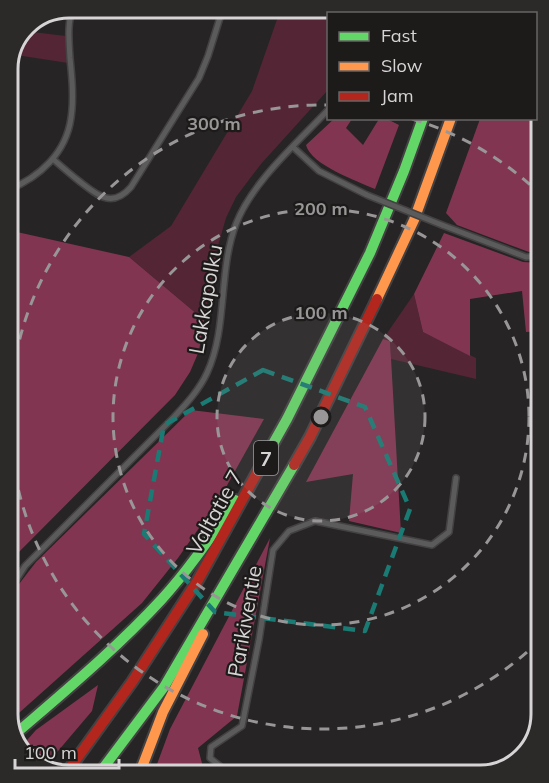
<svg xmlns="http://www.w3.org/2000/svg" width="549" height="783" font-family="Mulish,sans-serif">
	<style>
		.green { fill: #532535 }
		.forest { fill: #823551 }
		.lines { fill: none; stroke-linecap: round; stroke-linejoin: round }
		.street-casing { stroke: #434142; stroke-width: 8 }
		.fast-casing { stroke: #434142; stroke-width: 14 }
		.slow-casing { stroke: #434142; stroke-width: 14 }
		.jam-casing { stroke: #434142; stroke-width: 14 }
		.street { stroke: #5c5b5b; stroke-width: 5 }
		.fast { stroke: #63d668; stroke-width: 10 }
		.slow { stroke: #ff974d; stroke-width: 10 }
		.jam { stroke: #b3261e; stroke-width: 10 }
		.street-bridge-casing { stroke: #434142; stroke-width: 8; stroke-linecap: butt }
		.street-bridge { stroke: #5c5b5b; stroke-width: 5 }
		.marked { fill: none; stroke: #197b73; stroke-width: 4.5; stroke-dasharray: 12 8; stroke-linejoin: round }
		.ring { fill: none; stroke: #999697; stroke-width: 3; stroke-dasharray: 10 8 }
		.labels { text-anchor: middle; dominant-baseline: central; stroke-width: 4.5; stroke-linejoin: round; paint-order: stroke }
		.shield { fill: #1d1a1a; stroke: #9f9c9d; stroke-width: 1.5 }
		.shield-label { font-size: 20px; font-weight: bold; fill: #d7d4d5 }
		.street-label { font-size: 21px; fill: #d7d4d5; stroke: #1d1a1a }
		.rim { fill: none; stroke: #d7d4d5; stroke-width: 3 }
		.centre { fill: #999697; stroke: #1d1a1a; stroke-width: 3 }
		.ring-label { font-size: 18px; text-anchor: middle; font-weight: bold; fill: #999697; stroke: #1d1a1a; stroke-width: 4.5; stroke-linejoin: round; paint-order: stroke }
	</style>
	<rect width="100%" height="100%" fill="#262425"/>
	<g class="green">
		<polygon points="281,8 329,8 332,13 328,14 328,90 261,164 236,197 226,218 218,246 204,320 129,257 171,226 252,91"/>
		<polygon points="24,31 66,36 68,63 16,55 15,92 8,93 8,65"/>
		<polygon points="414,294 423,332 476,358 476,379 391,359 390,341 383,339"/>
	</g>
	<g class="forest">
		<path d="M335,118l17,1 -6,9 17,17 16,-26h8l12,6 -24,64c-18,-8 -64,-24 -69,-44z"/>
		<polygon points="480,119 529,119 541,136 541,251 529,252 457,225 446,213"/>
		<polygon points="8,230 129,257 204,320 199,351 190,372 175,395 13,558 8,567"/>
		<polygon points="444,233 523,262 541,263 541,331 526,332 522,291 470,299 470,356 423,332 414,294"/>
		<polygon points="383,339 390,341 401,533 349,521 353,474 306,482"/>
		<polygon points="191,410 264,419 220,498 178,558 142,603 10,721 8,714 8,603 19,584 36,562"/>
		<polygon points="270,538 237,716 198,748 203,767 214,775 153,775 170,729"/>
		<polygon points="98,685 92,711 47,764 20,748 36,730"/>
	</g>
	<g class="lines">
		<g class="street-casing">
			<g id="street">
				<polyline points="343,8 346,14"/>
				<polyline points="536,112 541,122"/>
				<polyline points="293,147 319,171 367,195"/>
				<path d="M53,159c9,8 17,15 26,22 18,14 33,28 52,6l68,-109 9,-22 15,-48"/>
				<path d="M8,190c32,-13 58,-37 63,-72 3,-20 1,-40 -1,-60 -1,-17 -3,-35 3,-50"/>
				<polyline points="442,225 526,257 541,256"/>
				<path d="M8,593l17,-27 149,-149c13,-14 25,-27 33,-44 21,-45 11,-102 29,-149 16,-42 62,-82 92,-114"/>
				<polyline points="231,775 210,758 211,747 242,726 259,640 273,550 289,531 315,521 432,545 449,532 456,478"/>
			</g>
		</g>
		<g class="fast-casing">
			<g id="fast">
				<polyline points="484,14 485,8"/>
				<polyline points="269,451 287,419 370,253 404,171 423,118"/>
				<path d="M13,736c51,-44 103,-87 149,-137 27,-30 51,-64 73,-99"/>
				<polyline points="98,775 164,687 294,465"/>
			</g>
		</g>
		<g class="slow-casing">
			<g id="slow">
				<polyline points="377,299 414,220 451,118"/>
				<polyline points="139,775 163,712 203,634"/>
			</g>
		</g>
		<g class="jam-casing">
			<g id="jam">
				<polyline points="456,14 457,8"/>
				<polyline points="294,465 310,437 377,299"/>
				<polyline points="65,775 132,682 198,580 269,451"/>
			</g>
		</g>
		<use href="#street" class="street"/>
		<use href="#fast" class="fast"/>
		<use href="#slow" class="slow"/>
		<use href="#jam" class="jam"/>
		<g class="street-bridge-casing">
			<polyline id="street-bridge" points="367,195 442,225"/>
		</g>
		<use href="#street-bridge" class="street-bridge"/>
	</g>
	<path class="marked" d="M263,370l102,37 45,102 -45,122 -150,-19 -71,-78 20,-109z"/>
	<circle cx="321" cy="417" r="104" fill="#999697" fill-opacity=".12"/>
	<g class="ring">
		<circle cx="321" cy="417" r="104"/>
		<circle cx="321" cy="417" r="208"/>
		<path d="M540 640A312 312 0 1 1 326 105M412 119A312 312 0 0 1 540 194"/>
	</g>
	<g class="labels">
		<rect class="shield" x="254" y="441" width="24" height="34" rx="4.5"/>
		<g class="shield-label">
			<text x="266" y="458">7</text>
		</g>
		<g class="street-label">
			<text transform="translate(205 299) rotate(-80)">Lakkapolku</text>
			<text transform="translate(214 512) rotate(-61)">Valtatie 7</text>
			<text transform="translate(244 621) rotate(-80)">Parikiventie</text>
		</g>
	</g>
	<path d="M0 0H549V783H0ZM69 18H480A51 51 0 0 1 531 69V714A51 51 0 0 1 480 765H69A51 51 0 0 1 18 714V69A51 51 0 0 1 69 18Z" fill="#2c2929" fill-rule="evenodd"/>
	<path class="rim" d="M69 18H480A51 51 0 0 1 531 69V714A51 51 0 0 1 480 765H69A51 51 0 0 1 18 714V69A51 51 0 0 1 69 18Z"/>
	<circle cx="321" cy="417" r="9" class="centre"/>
	<g class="ring-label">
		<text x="214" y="130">300 m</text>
		<text x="321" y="215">200 m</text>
		<text x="321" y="319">100 m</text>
	</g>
	<rect x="327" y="12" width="210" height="108" fill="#1d1a1a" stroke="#676465" stroke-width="1.5"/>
	<rect x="339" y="32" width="30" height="9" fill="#63d668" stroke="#676465" stroke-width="1.5"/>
	<text x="381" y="42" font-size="18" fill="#d7d4d5">Fast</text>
	<rect x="339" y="62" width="30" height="9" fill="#ff974d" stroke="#676465" stroke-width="1.5"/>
	<text x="381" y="72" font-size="18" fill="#d7d4d5">Slow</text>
	<rect x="339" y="92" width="30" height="9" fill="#b3261e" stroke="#676465" stroke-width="1.5"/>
	<text x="381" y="102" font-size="18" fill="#d7d4d5">Jam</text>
	<path d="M15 759v9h104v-9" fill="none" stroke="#d7d4d5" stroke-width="3"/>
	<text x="24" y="759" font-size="18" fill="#d7d4d5" stroke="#1d1a1a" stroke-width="4.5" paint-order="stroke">100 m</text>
</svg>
